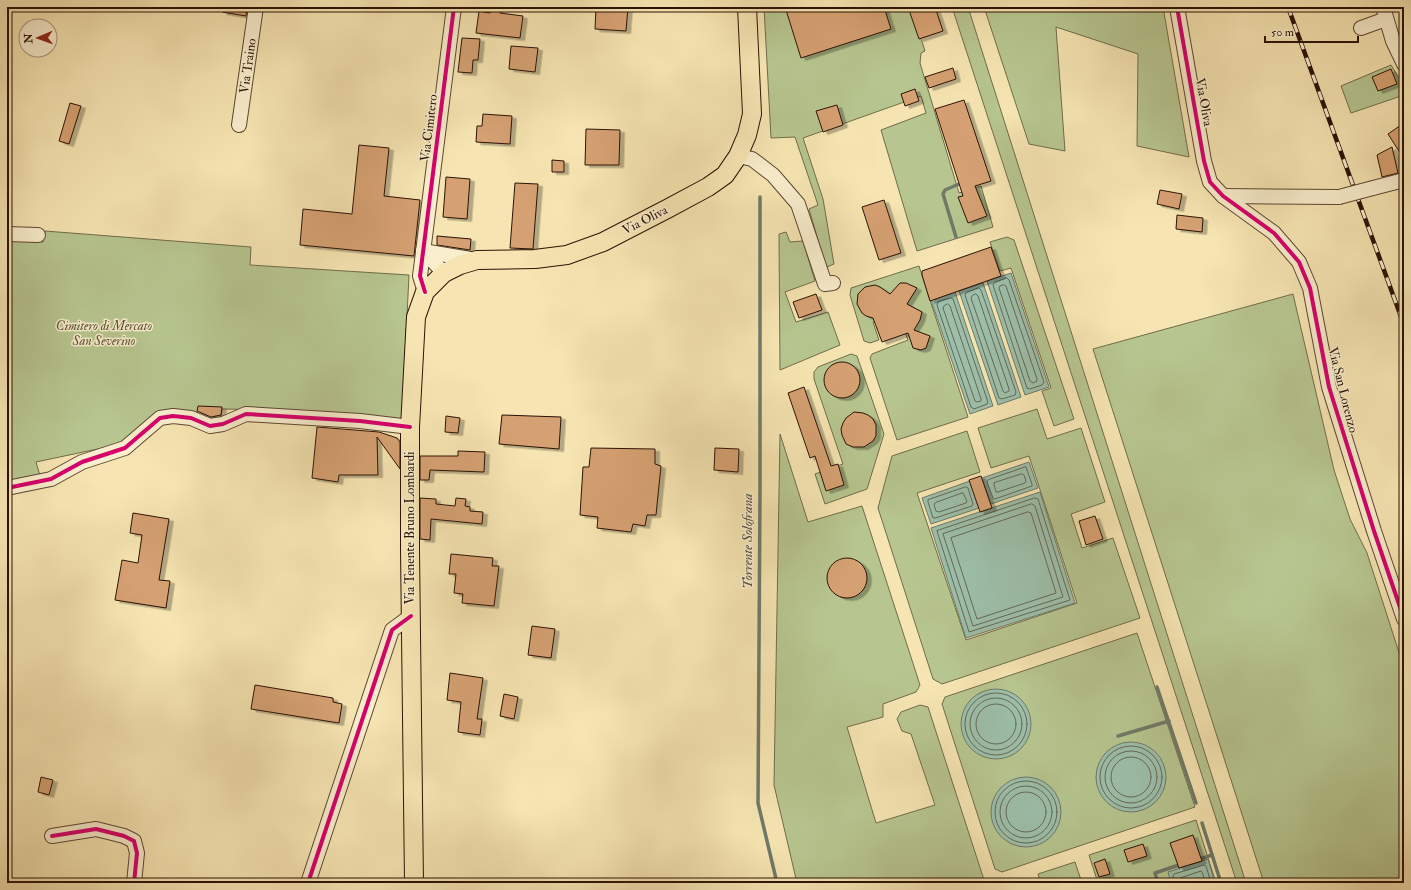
<svg xmlns="http://www.w3.org/2000/svg" width="1411" height="890" font-family="'IM FELL Double Pica',serif">
	<style>
		.green { fill: #b7c690; stroke: #706c4a }
		.water { fill: #9dbfaa; stroke: #6f7a68 }
		.lines { fill: none; stroke-linecap: round; stroke-linejoin: round }
		.shore { stroke: #646858; stroke-width: 1 }
		.stream { stroke: #6f7a68; stroke-width: 3.5 }
		.building { fill: #d6a172; stroke: #2a1205; filter: url(#shadow) }
		.minor-casing { stroke: #5d4730; stroke-width: 16 }
		.major-casing { stroke: #2a1205; stroke-width: 20 }
		.minor { stroke: #f9eecd; stroke-width: 14 }
		.major { stroke: #f6e5b2; stroke-width: 18 }
		.rail-casing { stroke: #2a1205; stroke-width: 4.5 }
		.rail { stroke: #f9eecd; stroke-width: 3; stroke-dasharray: 9; stroke-linecap: butt }
		.minor-bridge-casing { stroke: #5d4730; stroke-width: 16; stroke-linecap: butt }
		.minor-bridge { stroke: #f9eecd; stroke-width: 14 }
		.cycleway-casing { stroke: #f9eecd; stroke-width: 6 }
		.cycleway { stroke: #d6006c; stroke-width: 4 }
		.labels { text-anchor: middle; dominant-baseline: central; stroke-width: 3; stroke-linejoin: round; paint-order: stroke }
		.street-label { font-size: 13px; fill: #2a1205; stroke: #f9eecd }
		.park-label { font-size: 13px; font-style: italic; fill: #5b5136; stroke: #f9eecd }
		.water-label { font-size: 14px; font-style: italic; fill: #524f3f; stroke: #f9eecd }
	</style>
	<defs>
		<filter id="shadow"><feDropShadow dx="4.5" dy="2.5" stdDeviation="0" flood-color="#0004"/></filter>
	</defs>
	<rect width="100%" height="100%" fill="#f6e5b2"/>
	<filter id="stains"><feTurbulence type="fractalNoise" baseFrequency=".005" numOctaves="4"/><feColorMatrix values="0 0 0 0 .2 0 0 0 0 .09 0 0 0 0 .02 0 0 0 .5 -.17"/></filter>
	<radialGradient id="worn" r=".72"><stop offset=".6" stop-color="#630" stop-opacity="0"/><stop offset="1" stop-color="#630" stop-opacity=".3"/></radialGradient>
	<g class="green">
		<polygon points="764,7 911,7 925,51 921,53 920,63 959,193 981,186 993,227 917,251 881,130 926,113 921,96 803,138 823,199 834,264 827,267 825,264 809,209 818,205 795,137 771,138"/>
		<polygon points="952,7 968,7 1246,883 1237,883"/>
		<polygon points="984,7 1163,7 1189,157 1137,146 1138,54 1056,27 1065,151 1029,144"/>
		<polygon points="1391,65 1404,86 1404,95 1351,113 1341,86"/>
		<polygon points="45,231 251,247 250,265 409,275 402,419 282,410 222,409 221,420 197,419 197,412 176,412 126,443 36,462 41,479 7,483 7,241 43,242"/>
		<polygon points="786,232 790,242 803,241 815,281 785,292 796,322 828,312 840,345 780,370 779,234"/>
		<polygon points="1007,237 1014,240 1074,419 1054,426 1042,391 1051,388 1011,268 1000,271 990,242"/>
		<polygon points="919,266 968,417 897,440 870,358 872,354 908,340 897,312 873,322 879,340 870,343 864,341 850,295 851,288"/>
		<polygon points="1293,294 1334,470 1350,519 1367,553 1404,668 1404,883 1264,883 1093,349"/>
		<polygon points="851,354 857,356 884,434 867,489 825,504 815,474 843,464 814,379 814,372 818,367"/>
		<polygon points="1037,409 1047,439 1081,428 1105,502 1071,514 1082,548 1113,538 1140,618 942,684 933,679 878,508 892,456 967,431 980,472 917,493 966,640 1077,603 1029,456 991,468 978,428"/>
		<polygon points="780,434 808,522 862,506 920,685 916,692 883,704 883,717 847,727 876,823 935,805 911,734 902,731 897,719 901,712 920,705 928,707 985,883 797,883 774,785"/>
		<polygon points="1137,633 1195,807 1002,872 995,869 942,704 945,697"/>
		<polygon points="1196,820 1216,883 1098,883 1089,855"/>
		<polygon points="1075,862 1082,883 1041,883 1038,874"/>
	</g>
	<g class="water">
		<polygon points="1011,273 1049,387 1025,395 987,281"/>
		<polygon points="983,283 1021,397 998,405 959,291"/>
		<polygon points="955,292 993,406 970,414 931,300"/>
		<polygon points="1029,462 1038,488 991,504 982,478"/>
		<polygon points="970,481 979,508 931,524 922,498"/>
		<polygon points="1040,492 1075,603 966,638 931,528"/>
		<circle cx="996" cy="724" r="35"/>
		<circle cx="1131" cy="777" r="35"/>
		<circle cx="1026" cy="812" r="35"/>
		<polygon points="1208,859 1215,883 1171,883 1168,872"/>
	</g>
	<g class="lines">
		<g class="shore">
			<polygon points="1007,278 1009,280 1044,382 1042,385 1030,389 1027,388 993,285 994,283"/>
			<polygon points="1004,285 1006,286 1037,379 1037,381 1033,383 1030,381 999,288 1000,286"/>
			<polygon points="979,288 981,290 1016,392 1015,395 1002,399 999,398 965,295 966,293"/>
			<polygon points="976,294 978,296 1009,389 1009,391 1005,393 1003,391 971,298 972,296"/>
			<polygon points="951,298 953,299 988,402 987,404 974,409 971,407 937,305 938,302"/>
			<polygon points="948,304 950,306 981,399 981,401 977,402 975,401 943,308 944,306"/>
			<polygon points="1026,467 1032,484 1032,486 995,499 993,498 987,482 988,480"/>
			<polygon points="1022,474 1024,475 1026,481 1025,483 998,492 996,492 994,485 994,483"/>
			<polygon points="966,487 968,488 973,504 972,506 935,518 933,518 928,502 928,500"/>
			<polygon points="963,493 967,501 966,503 939,512 936,511 934,505 935,503"/>
			<polygon points="1035,498 1038,499 1070,600 969,632 937,531"/>
			<polygon points="1032,504 1035,506 1063,597 973,626 943,534"/>
			<polygon points="1028,512 1031,513 1056,593 977,619 951,538"/>
			<circle cx="996" cy="724" r="31"/>
			<circle cx="996" cy="724" r="26"/>
			<circle cx="996" cy="724" r="20"/>
			<circle cx="1131" cy="777" r="31"/>
			<circle cx="1131" cy="777" r="26"/>
			<circle cx="1131" cy="777" r="20"/>
			<circle cx="1026" cy="812" r="31"/>
			<circle cx="1026" cy="812" r="26"/>
			<circle cx="1026" cy="812" r="20"/>
			<polyline points="1174,883 1173,876 1174,874 1204,865 1206,866 1211,883"/>
			<polyline points="1180,883 1180,878 1201,871 1202,872 1206,883"/>
		</g>
		<g class="stream">
			<polyline points="760,197 760,493 758,803 777,883"/>
			<polyline points="956,237 943,194 945,190 959,184"/>
			<polyline points="1157,687 1196,803"/>
			<polyline points="1118,736 1169,721"/>
			<polyline points="1202,823 1221,883"/>
			<polyline points="1197,860 1212,855"/>
			<polyline points="1158,883 1155,873 1182,864"/>
		</g>
	</g>
	<g class="building">
		<polygon points="223,7 247,7 246,16 222,12"/>
		<polygon points="596,7 628,7 626,31 595,29"/>
		<polygon points="795,7 884,7 891,29 801,58 786,10"/>
		<polygon points="917,7 935,7 943,31 919,39 909,10"/>
		<polygon points="490,9 499,10 500,13 523,16 520,38 476,33 479,11 490,13"/>
		<polygon points="462,38 480,39 478,60 473,60 472,73 458,72"/>
		<polygon points="511,46 538,48 535,72 509,69"/>
		<polygon points="953,68 956,79 929,88 925,77"/>
		<polygon points="1391,69 1397,84 1378,91 1372,77"/>
		<polygon points="915,89 919,101 905,106 901,94"/>
		<polygon points="964,100 991,181 975,186 987,216 968,223 958,197 963,196 935,109"/>
		<polygon points="70,103 81,106 69,144 59,141"/>
		<polygon points="837,105 843,125 823,132 816,111"/>
		<polygon points="483,114 512,116 510,144 476,142 477,126 482,126"/>
		<polygon points="1404,123 1404,159 1388,134"/>
		<polygon points="586,129 620,130 619,165 585,165"/>
		<polygon points="359,145 389,148 384,196 420,200 414,256 300,245 303,209 352,214"/>
		<polygon points="1392,147 1398,173 1382,177 1377,155"/>
		<polygon points="552,160 564,161 564,172 552,172"/>
		<polygon points="446,177 470,179 467,219 443,217"/>
		<polygon points="515,183 538,184 533,249 510,248"/>
		<polygon points="1160,190 1182,194 1179,209 1157,204"/>
		<polygon points="884,200 901,253 879,260 862,207"/>
		<polygon points="1177,215 1203,218 1202,232 1176,229"/>
		<polygon points="437,236 471,239 470,250 437,245"/>
		<polygon points="991,247 1001,276 930,301 922,275 922,271"/>
		<polygon points="900,283 906,283 917,288 907,304 922,312 920,320 914,330 930,336 926,348 921,350 913,348 908,333 882,342 873,318 866,316 862,313 857,304 858,294 865,287 875,285 880,287 890,294"/>
		<polygon points="816,294 822,310 799,318 793,302"/>
		<circle cx="842" cy="380" r="18"/>
		<polygon points="804,387 831,466 838,464 844,485 826,491 815,456 810,458 788,393"/>
		<polygon points="198,406 222,407 221,415 211,417 197,411"/>
		<polygon points="854,412 863,413 868,415 873,419 876,425 876,436 873,441 864,447 853,447 846,444 842,435 841,429 843,423 846,418"/>
		<polygon points="502,415 561,417 559,449 499,444"/>
		<polygon points="446,416 460,418 458,433 445,432"/>
		<polygon points="317,427 379,432 397,438 400,442 400,469 377,437 378,475 339,475 338,482 312,478"/>
		<polygon points="591,448 655,449 655,464 661,466 656,515 647,515 645,526 633,524 631,532 597,528 598,517 580,515 583,467 589,467"/>
		<polygon points="715,448 739,449 738,472 714,470"/>
		<polygon points="458,451 485,452 484,472 430,470 429,480 420,480 420,456 458,456"/>
		<polygon points="981,476 992,508 980,512 969,480"/>
		<polygon points="420,498 436,499 436,504 455,506 456,498 466,499 465,506 470,507 470,511 483,512 482,524 431,519 430,540 420,539"/>
		<polygon points="133,513 169,519 159,580 170,581 166,608 115,600 122,560 138,563 142,535 130,533"/>
		<polygon points="1095,516 1103,539 1086,545 1079,521"/>
		<polygon points="451,554 493,558 492,566 499,566 494,606 462,603 463,594 454,593 456,574 449,574"/>
		<circle cx="847" cy="578" r="20"/>
		<polygon points="532,626 555,629 551,658 528,655"/>
		<polygon points="450,673 483,678 477,719 482,719 480,735 458,732 461,702 447,700"/>
		<polygon points="255,685 333,698 333,702 342,704 339,723 251,709"/>
		<polygon points="504,694 518,697 514,719 500,716"/>
		<polygon points="41,777 53,780 49,795 38,792"/>
		<polygon points="1193,835 1202,861 1179,868 1170,843"/>
		<polygon points="1143,844 1147,856 1128,862 1124,850"/>
		<polygon points="1105,859 1110,874 1099,877 1094,863"/>
	</g>
	<g class="lines">
		<g class="minor-casing">
			<g id="minor">
				<polyline points="1177,7 1204,161 1210,182 1223,196 1274,233 1299,262 1310,288 1329,387 1374,531 1404,619"/>
				<polyline points="1383,7 1393,41 1404,64"/>
				<polyline points="1361,28 1386,19"/>
				<polyline points="239,125 256,7"/>
				<polyline points="738,156 752,159 773,175 798,204 825,284 833,283"/>
				<polyline points="1373,188 1404,180"/>
				<polyline points="1223,196 1339,197"/>
				<polyline points="7,234 38,235"/>
				<polyline points="423,251 476,260"/>
				<polyline points="423,251 444,273"/>
				<polyline points="425,292 420,276 454,7"/>
				<polyline points="7,488 51,479 82,462 125,448 160,418 173,416 191,418 210,426 223,424 246,414 360,421 410,427"/>
				<polyline points="52,836 96,829 124,836 134,841 137,853 134,883"/>
				<polyline points="308,883 392,630 411,616"/>
			</g>
		</g>
		<g class="major-casing">
			<polyline id="major" points="414,883 410,550 410,427 416,317 425,292 444,273 460,265 477,260 535,259 567,255 603,242 667,209 708,187 725,175 738,156 747,135 752,114 747,7"/>
		</g>
		<use href="#minor" class="minor"/>
		<use href="#major" class="major"/>
		<g class="rail-casing">
			<polyline id="rail" points="1288,7 1404,325"/>
		</g>
		<use href="#rail" class="rail"/>
		<g class="minor-bridge-casing">
			<polyline id="minor-bridge" points="1339,197 1373,188"/>
		</g>
		<use href="#minor-bridge" class="minor-bridge"/>
		<g class="cycleway-casing">
			<g id="cycleway">
				<polyline points="1177,7 1204,161 1210,182 1223,196 1274,233 1299,262 1310,288 1329,387 1374,531 1404,619"/>
				<polyline points="425,292 420,276 454,7"/>
				<polyline points="7,488 51,479 82,462 125,448 160,418 173,416 191,418 210,426 223,424 246,414 360,421 410,427"/>
				<polyline points="52,836 96,829 124,836 134,841 137,853 134,883"/>
				<polyline points="308,883 392,630 411,616"/>
			</g>
		</g>
		<use href="#cycleway" class="cycleway"/>
	</g>
	<g class="labels">
		<g class="street-label">
			<text transform="translate(248 66) rotate(-82)">Via Traino</text>
			<text transform="translate(1204 102) rotate(80)">Via Oliva</text>
			<text transform="translate(429 128) rotate(-83)">Via Cimitero</text>
			<text transform="translate(645 220) rotate(-27)">Via Oliva</text>
			<text transform="translate(1343 390) rotate(76)">Via San Lorenzo</text>
			<text transform="translate(410 528) rotate(-90)">Via Tenente Bruno Lombardi</text>
		</g>
		<g class="park-label">
			<text x="104" y="326">Cimitero di Mercato<tspan x="104" dy="15">San Severino</tspan></text>
		</g>
		<g class="water-label">
			<text transform="translate(747 541) rotate(-90)">Torrente Solofrana</text>
		</g>
	</g>
	<rect width="1411" height="890" fill="none" stroke="#f6e5b2" stroke-width="24"/>
	<rect x="8" y="8" width="1395" height="874" fill="none" stroke="#2a1205" stroke-width="2"/>
	<rect x="12" y="12" width="1387" height="866" fill="none" stroke="#2a1205"/>
	<g transform="translate(38 38) rotate(268)"><circle r="19" fill="#f9eecd" stroke="#a6967d"/>
	<path d="M0-3L7 15L0 10L-7 15Z" fill="#8f2418"/>
	<text y="-6" font-size="11" font-weight="bold" text-anchor="middle" fill="#2a1205">N</text>
	</g>
	<path d="M1265 36v6h93v-6" fill="none" stroke="#2a1205" stroke-width="2"/>
	<text x="1271" y="36" font-size="12" fill="#2a1205" stroke="#f9eecd" stroke-width="3" paint-order="stroke">50 m</text>
	<rect width="100%" height="100%" filter="url(#stains)"/>
	<rect width="100%" height="100%" fill="url(#worn)"/>
</svg>
